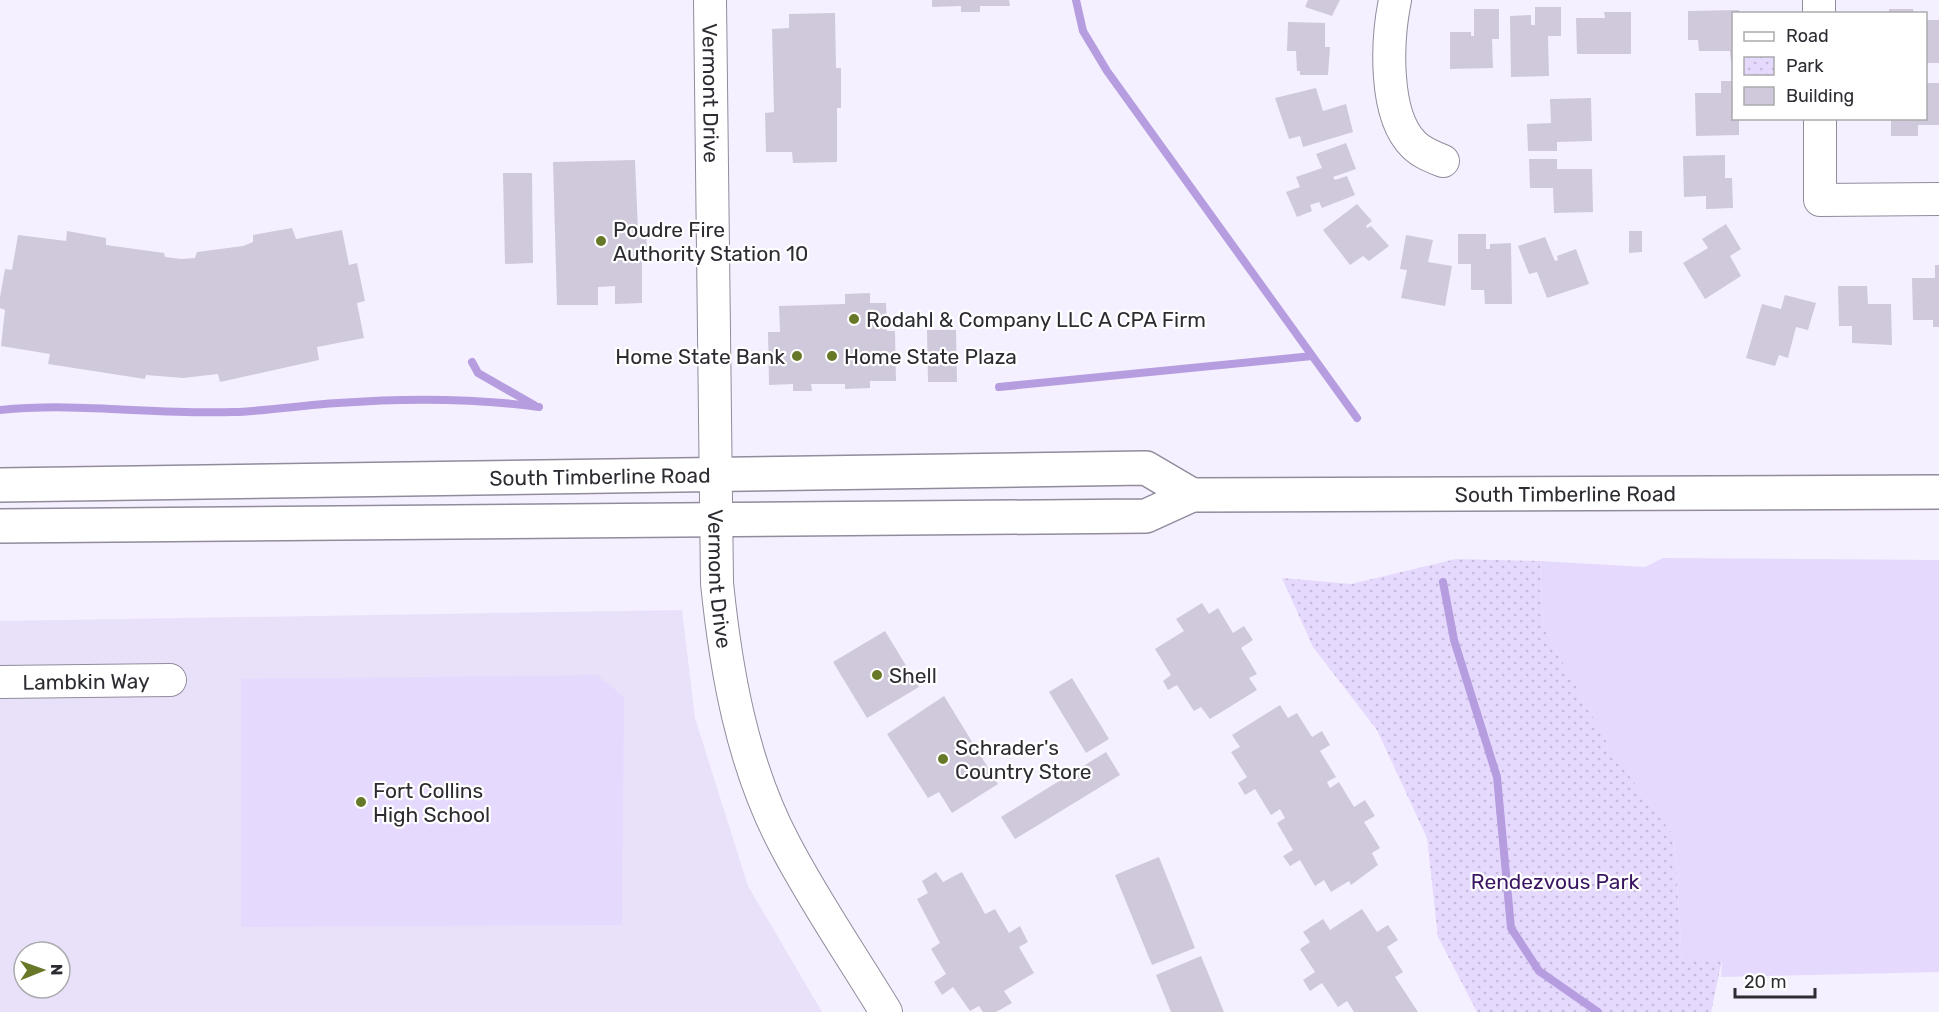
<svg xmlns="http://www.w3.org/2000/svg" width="1939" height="1012" font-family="Rubik,sans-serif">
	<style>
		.built { fill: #e9e1fa; fill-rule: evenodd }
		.green { fill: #e6d9fe }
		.park { fill: url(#park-dots) }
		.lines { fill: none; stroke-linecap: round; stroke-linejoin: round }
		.stream { stroke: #b69ddf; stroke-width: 8 }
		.building { fill: #cfc9db }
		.minor-casing { stroke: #918b9c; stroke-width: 34 }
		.major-casing { stroke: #918b9c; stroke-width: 36 }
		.minor { stroke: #fff; stroke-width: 32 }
		.major { stroke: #fff; stroke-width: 33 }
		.poi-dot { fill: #677928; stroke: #fff; stroke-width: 2 }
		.labels { text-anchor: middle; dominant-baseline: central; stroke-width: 4.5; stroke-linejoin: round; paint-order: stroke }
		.street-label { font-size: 21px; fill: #2e2b32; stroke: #fff }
		.poi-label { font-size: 21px; fill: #2e2b32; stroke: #fff; text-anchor: start }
		.park-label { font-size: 21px; fill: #3a1662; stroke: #fff }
	</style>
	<defs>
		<pattern id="park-dots" width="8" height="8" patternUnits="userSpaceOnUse" patternTransform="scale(1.5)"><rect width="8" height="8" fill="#e6d9fe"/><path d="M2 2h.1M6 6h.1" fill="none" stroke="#c6bada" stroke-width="1.8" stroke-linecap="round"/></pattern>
	</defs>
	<rect width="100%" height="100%" fill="#f5f0ff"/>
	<path class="built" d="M682,610l13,108 53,168 74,126h-822v-391zM24,952h36v36h-36z"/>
	<g class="green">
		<polygon points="1663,558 1939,560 1939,972 1721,977 1722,960 1682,960 1674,836 1613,755 1543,627 1540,561 1645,567"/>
		<polygon points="597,675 624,697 622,925 241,927 241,679"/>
	</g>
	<polygon class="park" points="1456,559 1540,561 1543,627 1613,754 1674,836 1682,960 1722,960 1711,1012 1477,1012 1438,937 1427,838 1377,730 1313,647 1282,578 1351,584"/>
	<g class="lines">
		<g class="stream">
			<polyline points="1076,0 1083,31 1107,71 1357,418"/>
			<polyline points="472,362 478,373 534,405"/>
			<polyline points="999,387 1312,356"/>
			<path d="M0,410c78,-8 155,5 233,2 35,-1 70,-7 105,-9 66,-5 135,-5 201,4"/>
			<polyline points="1443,582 1454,640 1497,777 1511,928 1539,971 1598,1012"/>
		</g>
	</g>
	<g class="building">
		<polygon points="932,0 1009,0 1010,6 980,6 980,12 961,12 961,6 932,7"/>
		<polygon points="1308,0 1340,0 1332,16 1305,7"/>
		<polygon points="1535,7 1561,7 1561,36 1548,36 1549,76 1511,77 1510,16 1531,15 1531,25 1535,25"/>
		<polygon points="1474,9 1499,9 1499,39 1492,39 1493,68 1450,69 1450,32 1471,32 1471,36 1474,36"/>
		<polygon points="1889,9 1913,9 1914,14 1889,14"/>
		<polygon points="1739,10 1740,14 1734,14 1734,62 1731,62 1730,51 1699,51 1698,40 1688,40 1688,11"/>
		<polygon points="1604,12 1631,12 1631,54 1577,54 1576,18 1605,18"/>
		<polygon points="835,13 836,68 841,68 841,108 837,108 837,162 793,163 792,152 766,152 765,113 774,112 772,29 789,28 789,14"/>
		<rect x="1926" y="20" width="13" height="43"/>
		<polygon points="1288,22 1325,23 1325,47 1330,47 1328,75 1300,75 1300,71 1297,71 1296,51 1287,51"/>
		<polygon points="1721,81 1734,81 1734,118 1739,118 1739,135 1696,136 1695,93 1721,93"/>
		<polygon points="1926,83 1939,83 1939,125 1918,125 1918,136 1891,136 1891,118 1926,118"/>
		<polygon points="1316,88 1323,111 1346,104 1353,132 1303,147 1300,136 1289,139 1275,98"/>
		<polygon points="1591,98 1592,141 1557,142 1557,151 1528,151 1527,124 1551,123 1550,99"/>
		<polygon points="1346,143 1356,169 1333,177 1335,180 1347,176 1355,195 1322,208 1319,202 1310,205 1312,211 1297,217 1286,192 1300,187 1296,177 1322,168 1316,154"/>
		<polygon points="1725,155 1725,178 1732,178 1733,208 1706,209 1706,196 1684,197 1683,156"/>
		<polygon points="1529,159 1557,159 1557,169 1592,169 1593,212 1554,213 1553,188 1530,188"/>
		<polygon points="635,160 638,231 646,231 647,250 642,251 642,303 615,304 615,286 598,287 598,305 557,305 553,162"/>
		<polygon points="503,173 532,173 533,263 505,264"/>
		<polygon points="1357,204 1372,221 1366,226 1367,228 1371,226 1389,246 1369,261 1363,256 1350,265 1323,230"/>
		<polygon points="1726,224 1741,249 1730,256 1741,276 1705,299 1683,263 1708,248 1702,239"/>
		<polygon points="292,228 296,239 342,230 349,265 357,263 365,301 357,303 364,338 317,347 319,360 220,382 218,374 183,378 146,375 145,379 48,364 50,354 1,346 5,310 0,308 0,297 5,269 12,270 18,235 66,241 67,231 106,238 106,245 164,253 165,257 181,259 195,258 197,252 243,246 253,242 253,235"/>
		<polygon points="1629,231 1642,231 1642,252 1629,253"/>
		<polygon points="1458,234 1486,234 1486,249 1490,249 1490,244 1511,243 1512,304 1485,304 1484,290 1471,290 1471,264 1458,264"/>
		<polygon points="1406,235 1433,240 1428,262 1452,266 1445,306 1401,298 1407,270 1400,269"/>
		<polygon points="1545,237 1555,261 1558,260 1557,256 1576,249 1589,284 1547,298 1537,272 1529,274 1518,246"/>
		<polygon points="1935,265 1939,265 1939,327 1933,327 1933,320 1913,320 1912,278 1935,278"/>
		<polygon points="1838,286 1867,286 1868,304 1891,304 1892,345 1852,343 1852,326 1839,326"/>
		<polygon points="870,293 870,303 886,303 887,331 895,331 896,381 870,381 870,388 845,389 845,384 811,384 812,391 793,391 793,384 769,385 768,332 780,332 779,306 845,304 845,294"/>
		<polygon points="1785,295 1816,303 1808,330 1796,327 1788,358 1779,355 1775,366 1746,358 1762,304 1781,309"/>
		<polygon points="927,330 956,330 957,382 928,382"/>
		<polygon points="1202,603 1209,614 1218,608 1233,633 1244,626 1253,640 1241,648 1257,674 1249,678 1257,690 1210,719 1201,707 1194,711 1177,685 1168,690 1163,681 1171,675 1155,649 1184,631 1176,619"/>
		<polygon points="885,631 919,687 867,718 833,662"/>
		<polygon points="1072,678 1109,739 1086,753 1049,692"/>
		<polygon points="944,696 998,784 952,813 939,792 928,798 887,734"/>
		<polygon points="1280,705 1288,718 1297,713 1312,737 1322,731 1330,745 1320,751 1336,777 1327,782 1330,788 1339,782 1354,807 1365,800 1375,816 1364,822 1380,848 1372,853 1378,865 1351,885 1349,881 1331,892 1324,880 1315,886 1300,860 1290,866 1283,856 1293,850 1277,823 1285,818 1280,809 1271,815 1255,789 1245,795 1238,783 1247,777 1231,752 1240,747 1232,735"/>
		<polygon points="1106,752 1120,775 1015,839 1001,817"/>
		<polygon points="1159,857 1195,948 1152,965 1115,875"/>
		<polygon points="936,872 943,882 962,872 985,914 995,909 1009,933 1020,926 1028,942 1019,947 1034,973 1004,991 1012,1003 996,1012 983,1012 979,1006 970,1011 953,987 942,995 934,982 946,974 931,949 940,943 917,899 928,893 922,881"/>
		<polygon points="1362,909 1377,932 1388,925 1398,940 1387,947 1403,972 1395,977 1418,1012 1354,1012 1347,1001 1338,1007 1322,983 1310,991 1303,980 1315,972 1300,949 1310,942 1303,932 1323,919 1330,930"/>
		<polygon points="1201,956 1224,1012 1171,1012 1156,975"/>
	</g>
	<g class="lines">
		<g class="minor-casing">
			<g id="minor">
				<path id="s1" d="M710,0l7,583c9,88 25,180 67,260 30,58 68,113 102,169"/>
				<path d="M1395,0c-8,39 -12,115 19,145 8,8 19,12 29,16"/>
				<polyline points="1819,0 1819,14"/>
				<polyline points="1820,118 1820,200 1939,199"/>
				<path id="s2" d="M0,682l170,-2"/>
			</g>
		</g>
		<g class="major-casing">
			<g id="major">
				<path id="s3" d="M0,485l1146,-17 46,27"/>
				<path id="s4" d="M0,526l1146,-10 46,-21 747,-3"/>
			</g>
		</g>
		<use href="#minor" class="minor"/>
		<use href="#major" class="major"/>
	</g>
	<g class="poi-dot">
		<circle cx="601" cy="241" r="6"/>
		<circle cx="854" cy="319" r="6"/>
		<circle cx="797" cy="356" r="6"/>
		<circle cx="832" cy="356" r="6"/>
		<circle cx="877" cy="675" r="6"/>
		<circle cx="943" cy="759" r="6"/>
		<circle cx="361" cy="802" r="6"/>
	</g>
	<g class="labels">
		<g class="street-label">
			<text stroke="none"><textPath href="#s1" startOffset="93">Vermont Drive</textPath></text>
			<text stroke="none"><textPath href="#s3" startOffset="600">South Timberline Road</textPath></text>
			<text stroke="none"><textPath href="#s4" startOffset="1570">South Timberline Road</textPath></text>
			<text stroke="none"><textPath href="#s1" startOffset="579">Vermont Drive</textPath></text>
			<text stroke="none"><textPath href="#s2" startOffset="86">Lambkin Way</textPath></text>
		</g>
		<g class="poi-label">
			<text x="613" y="229">Poudre Fire<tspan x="613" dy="24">Authority Station 10</tspan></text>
			<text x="866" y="319">Rodahl &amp; Company LLC A CPA Firm</text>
			<text x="785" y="356" text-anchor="end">Home State Bank</text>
			<text x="844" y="356">Home State Plaza</text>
			<text x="889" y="675">Shell</text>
			<text x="955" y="747">Schrader's<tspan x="955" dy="24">Country Store</tspan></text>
			<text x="373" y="790">Fort Collins<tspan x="373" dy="24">High School</tspan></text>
		</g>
		<g class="park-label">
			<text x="1555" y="881">Rendezvous Park</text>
		</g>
	</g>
	<rect x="1732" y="12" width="195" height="108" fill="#ffffff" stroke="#abaaad" stroke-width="1.5"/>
	<rect x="1744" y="32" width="30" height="9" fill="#ffffff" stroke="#abaaad" stroke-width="1.5"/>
	<text x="1786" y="42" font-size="18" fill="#2e2b32">Road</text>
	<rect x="1744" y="57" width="30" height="18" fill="url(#park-dots)" stroke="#abaaad" stroke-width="1.5"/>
	<text x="1786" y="72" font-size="18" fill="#2e2b32">Park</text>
	<rect x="1744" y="87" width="30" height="18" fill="#cfc9db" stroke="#abaaad" stroke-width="1.5"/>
	<text x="1786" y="102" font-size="18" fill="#2e2b32">Building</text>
	<g transform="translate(42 970) rotate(89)"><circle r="28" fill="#ffffff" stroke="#abaaad" stroke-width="1.5"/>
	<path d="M0-4.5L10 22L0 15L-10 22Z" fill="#677928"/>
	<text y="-9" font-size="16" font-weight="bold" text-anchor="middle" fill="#2e2b32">N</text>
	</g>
	<path d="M1735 988v9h80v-9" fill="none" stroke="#2e2b32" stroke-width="3"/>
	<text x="1744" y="988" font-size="18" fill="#2e2b32" stroke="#ffffff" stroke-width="4.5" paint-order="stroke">20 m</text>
</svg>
